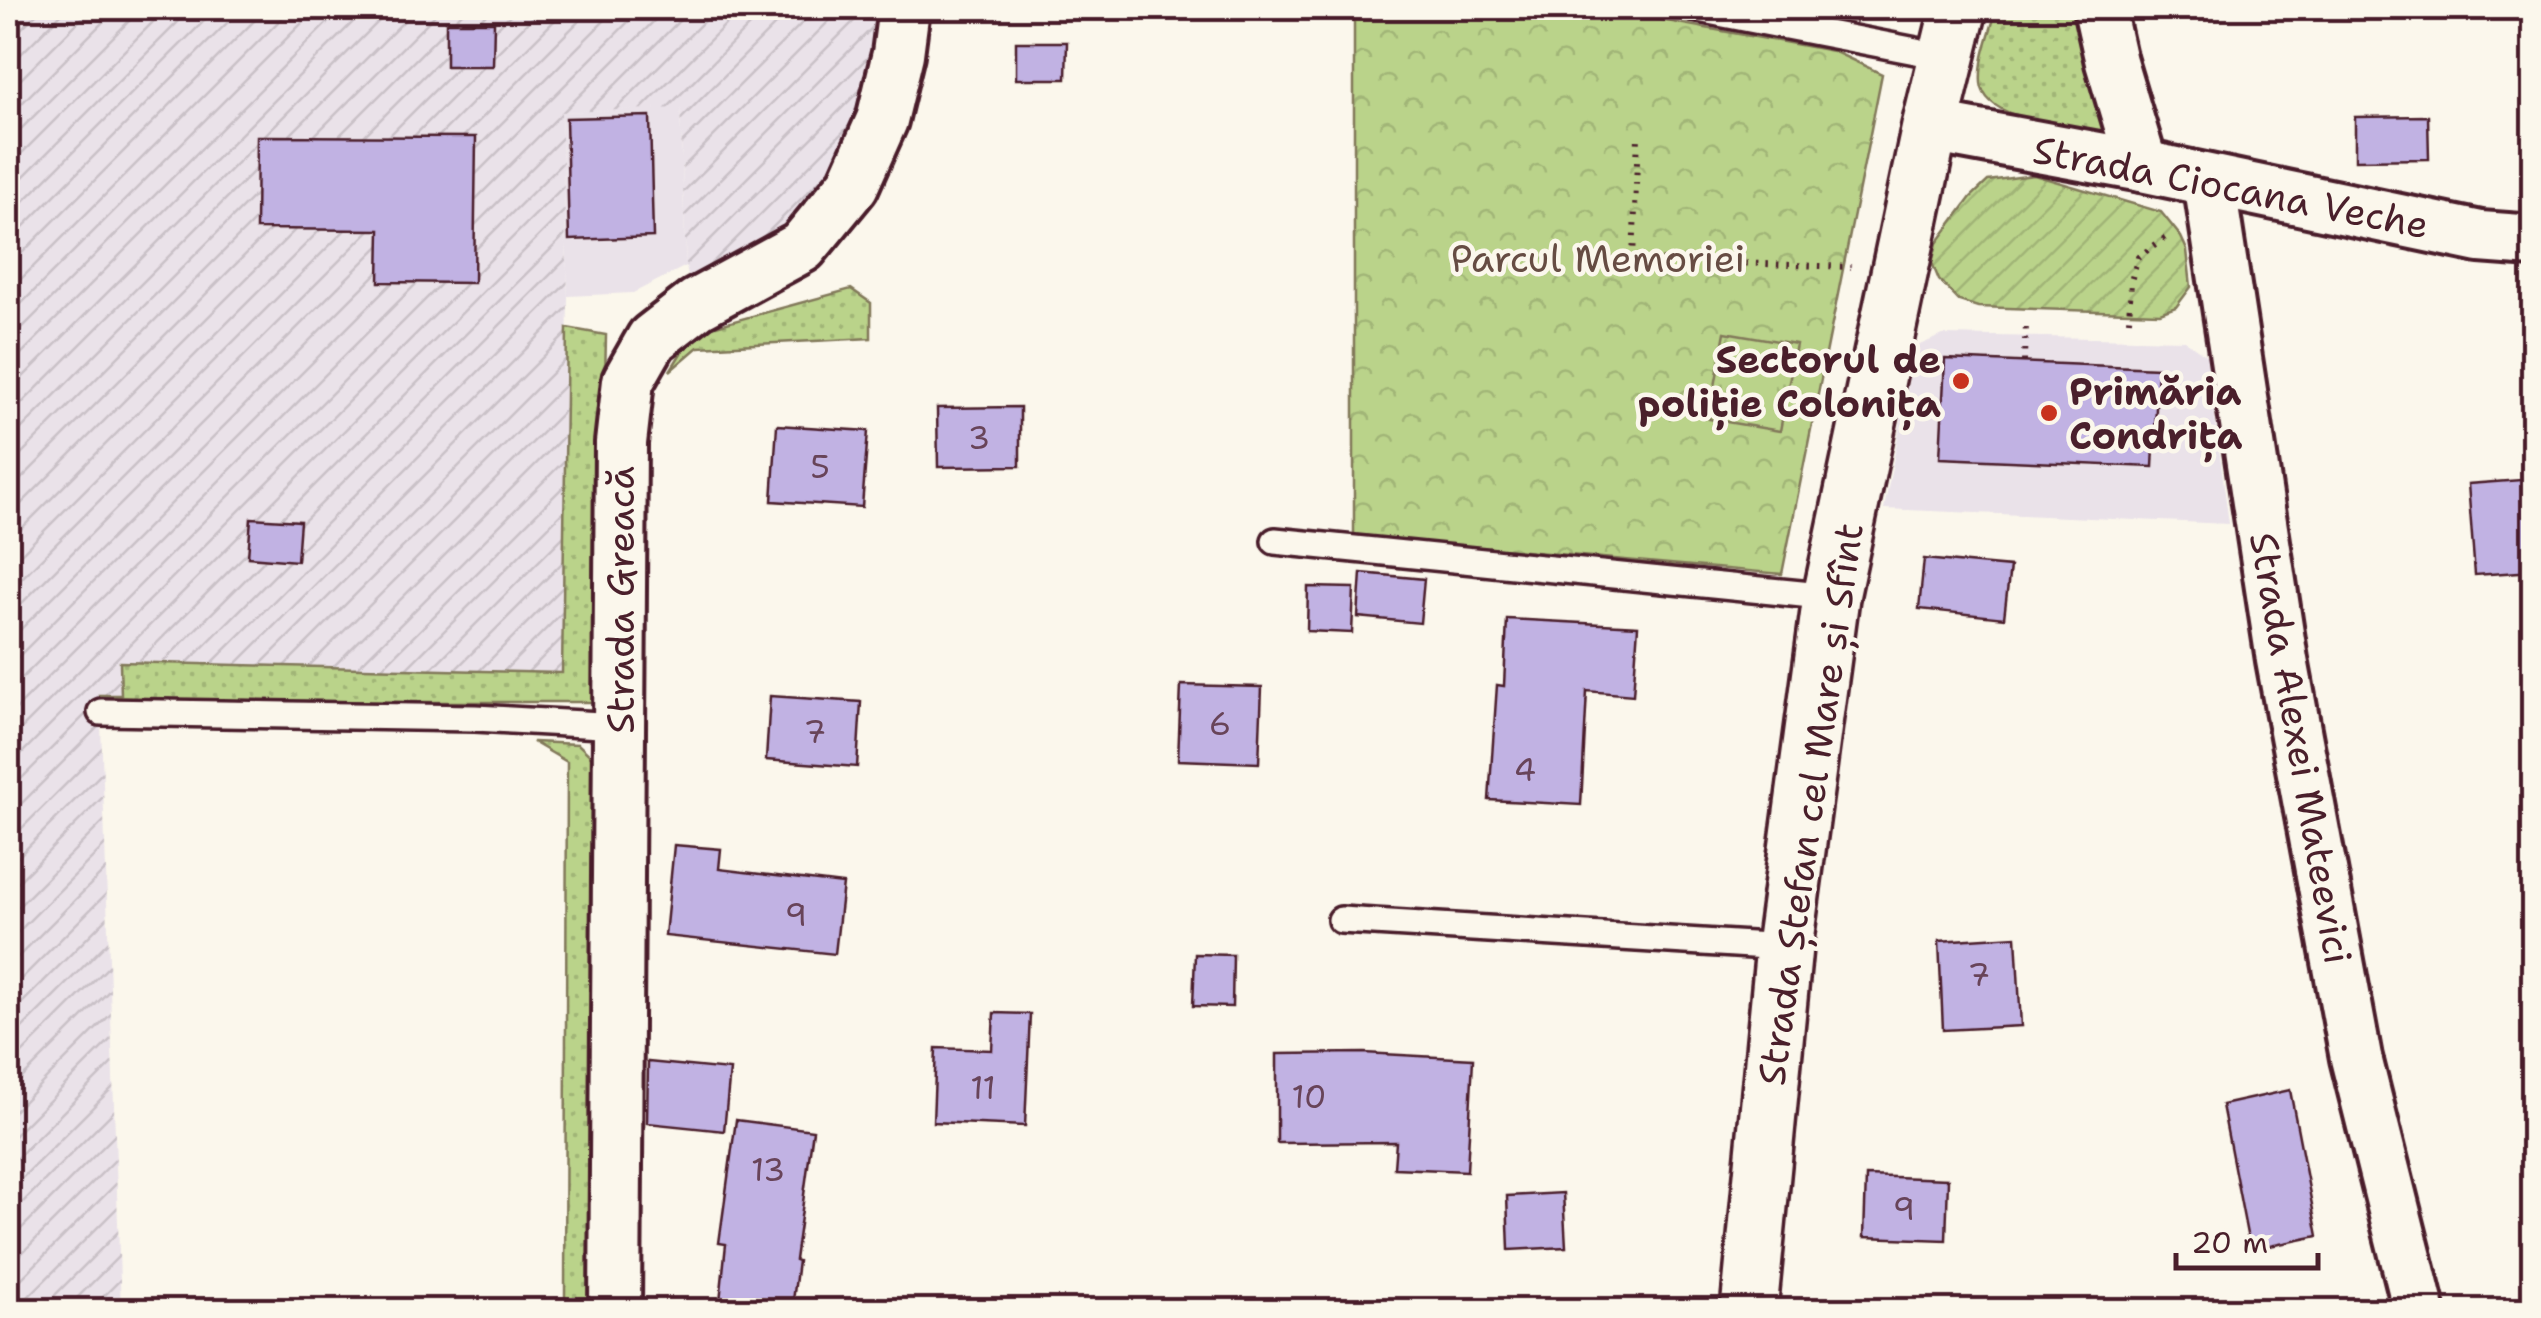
<svg xmlns="http://www.w3.org/2000/svg" width="2541" height="1318" font-family="'Shantell Sans',sans-serif">
	<style>
		.built { fill: #eae2e9 }
		.industrial { fill: url(#industrial-furrows) }
		.grass { fill: url(#grass-dots); stroke: #82795a; stroke-width: 2.5 }
		.forest { fill: url(#forest-crowns); stroke: #82795a; stroke-width: 2.5 }
		.park { fill: url(#park-tufts); stroke: #82795a; stroke-width: 2.5 }
		.garden { fill: url(#garden-furrows); stroke: #82795a; stroke-width: 2.5 }
		.building { fill: #c1b2e3; stroke: #4a1f2b; stroke-width: 2.5 }
		.lines { fill: none; stroke-linecap: round; stroke-linejoin: round }
		.lane-casing { stroke: #4a1f2b; stroke-width: 32 }
		.street-casing { stroke: #4a1f2b; stroke-width: 58 }
		.secondary-casing { stroke: #4a1f2b; stroke-width: 62 }
		.path { stroke: #4a1f2b; stroke-width: 6; stroke-dasharray: 2.5 8; stroke-linecap: butt }
		.lane { stroke: #fbf7ec; stroke-width: 25 }
		.street { stroke: #fbf7ec; stroke-width: 50 }
		.secondary { stroke: #fbf7ec; stroke-width: 55 }
		.poi-dot { fill: #c8321e; stroke: #fbf7ec; stroke-width: 4 }
		.labels { text-anchor: middle; dominant-baseline: central; stroke-width: 9; stroke-linejoin: round; paint-order: stroke }
		.number-label { font-size: 32px; fill: #684459 }
		.street-label { font-size: 38px; fill: #4a1f2b; stroke: #fbf7ec }
		.park-label { font-size: 38px; fill: #664c43; stroke: #fbf7ec }
		.poi-label { font-size: 38px; font-weight: bold; fill: #4a1f2b; stroke: #fbf7ec; text-anchor: end }
	</style>
	<defs>
		<pattern id="industrial-furrows" width="10" height="10" patternUnits="userSpaceOnUse" patternTransform="scale(2.5)"><rect width="10" height="10" fill="#eae2e9"/><path d="M-1 1l2-2M0 10L10 0M9 11l2-2" fill="none" stroke="#cac1c8"/></pattern>
		<pattern id="grass-dots" width="8" height="8" patternUnits="userSpaceOnUse" patternTransform="scale(2.5)"><rect width="8" height="8" fill="#bad38a"/><path d="M2 2h.1M6 6h.1" fill="none" stroke="#a1b577" stroke-width="1.8" stroke-linecap="round"/></pattern>
		<pattern id="forest-crowns" width="20" height="18" patternUnits="userSpaceOnUse" patternTransform="scale(2.5)"><rect width="20" height="18" fill="#bad38a"/><path d="M2 6a3 3 0 1 1 6 0M12 15a3 3 0 1 1 6 0" fill="none" stroke="#a1b577"/></pattern>
		<pattern id="park-tufts" width="24" height="20" patternUnits="userSpaceOnUse" patternTransform="scale(2.5)"><rect width="24" height="20" fill="#bad38a"/><path d="M3 7l-1-3M5 7V3M7 7l1-3M15 17l-1-3M17 17v-4M19 17l1-3" fill="none" stroke="#a1b577"/></pattern>
		<pattern id="garden-furrows" width="10" height="10" patternUnits="userSpaceOnUse" patternTransform="scale(2.5)"><rect width="10" height="10" fill="#bad38a"/><path d="M-1 1l2-2M0 10L10 0M9 11l2-2" fill="none" stroke="#a1b577"/></pattern>
	</defs>
	<rect width="100%" height="100%" fill="#fbf7ec"/>
	<filter id="ink" filterUnits="userSpaceOnUse"><feTurbulence type="fractalNoise" baseFrequency=".01" numOctaves="2"/><feDisplacementMap in="SourceGraphic" scale="20" xChannelSelector="R" yChannelSelector="G"/><feConvolveMatrix kernelMatrix="1 2 1 2 8 2 1 2 1" color-interpolation-filters="sRGB"/></filter>
	<g filter="url(#ink)">
		<g class="built">
			<polygon points="680,107 686,266 633,293 568,296 561,112"/>
			<polygon points="1943,335 2184,340 2207,356 2229,524 1884,509 1915,347"/>
		</g>
		<polygon class="industrial" points="8,8 882,8 867,103 832,182 785,237 690,286 686,266 680,108 561,112 568,296 563,673 120,663 121,695 100,696 121,1310 8,1310"/>
		<g class="grass">
			<path d="M1997,8h84l26,119 -10,5 -9,-1c-28,-5 -104,-12 -107,-48 -2,-25 10,-52 16,-75z"/>
			<polygon points="851,289 871,303 871,338 698,347 670,371 694,332"/>
			<polygon points="567,328 606,335 598,702 101,702 99,695 121,695 120,662 562,673"/>
			<polygon points="533,742 578,744 596,761 592,1310 414,1310 565,1298 567,762"/>
		</g>
		<polygon class="forest" points="1354,8 1595,8 1833,51 1882,74 1782,574 1354,536"/>
		<polygon class="park" points="1725,332 1796,344 1780,431 1709,419"/>
		<polygon class="garden" points="2034,175 2161,212 2181,237 2187,250 2191,287 2176,307 2160,313 1978,307 1959,301 1939,280 1932,263 1937,243 1971,197 1988,181"/>
		<g class="building">
			<polygon points="446,22 494,22 493,66 446,66"/>
			<polygon points="1016,42 1067,42 1066,79 1016,79"/>
			<polygon points="650,116 653,237 569,240 566,118"/>
			<polygon points="2428,116 2429,159 2355,160 2355,117"/>
			<polygon points="257,136 476,137 474,283 379,282 380,230 256,229"/>
			<polygon points="1945,359 2158,368 2153,467 1940,458"/>
			<polygon points="1020,407 1020,466 938,467 937,408"/>
			<polygon points="777,425 868,431 862,507 772,501"/>
			<polygon points="2534,479 2534,571 2475,575 2468,484"/>
			<polygon points="251,518 300,521 297,561 248,557"/>
			<polygon points="1924,559 2010,567 2004,618 1919,609"/>
			<polygon points="1361,573 1424,579 1420,623 1358,617"/>
			<polygon points="1308,587 1354,588 1352,633 1307,631"/>
			<polygon points="1507,619 1638,626 1633,695 1587,691 1581,805 1489,800 1497,685 1504,686"/>
			<polygon points="1181,685 1262,687 1259,763 1178,760"/>
			<polygon points="770,696 861,702 857,767 766,760"/>
			<polygon points="674,845 721,849 719,869 843,884 835,954 665,936"/>
			<polygon points="2016,936 2021,1026 1943,1030 1939,941"/>
			<polygon points="1195,954 1233,955 1232,1007 1193,1006"/>
			<polygon points="994,1013 1030,1014 1025,1126 933,1122 936,1048 992,1050"/>
			<polygon points="1364,1053 1473,1059 1467,1171 1394,1168 1396,1142 1277,1143 1277,1054"/>
			<polygon points="648,1062 730,1070 724,1131 647,1123"/>
			<polygon points="2290,1090 2318,1236 2250,1250 2222,1105"/>
			<polygon points="736,1120 813,1130 795,1260 798,1261 792,1309 720,1301 726,1244 719,1243"/>
			<polygon points="1866,1176 1948,1179 1946,1240 1864,1237"/>
			<polygon points="1563,1193 1566,1247 1509,1250 1507,1196"/>
		</g>
		<g class="lines">
			<g class="lane-casing">
				<g id="lane">
					<polyline points="1693,8 1947,57"/>
					<polyline points="1275,541 1831,597"/>
					<polyline points="101,712 475,718 619,726"/>
					<polyline points="1341,920 1784,947"/>
				</g>
			</g>
			<g class="street-casing">
				<g id="street">
					<polyline points="2099,8 2111,62 2142,166"/>
					<polyline points="1930,127 2142,166 2480,237 2534,241"/>
					<polyline points="2209,181 2282,660 2356,1058 2419,1310"/>
					<polyline points="615,1310 621,443 628,381 652,339 697,304 802,247 853,185 882,120 898,54 904,8"/>
				</g>
			</g>
			<g class="secondary-casing">
				<polyline id="secondary" points="1749,1310 1784,947 1831,597 1930,127 1959,8"/>
			</g>
			<g class="path">
				<polyline points="1588,258 1851,267"/>
				<polyline points="1633,258 1638,137"/>
				<polyline points="2129,320 2131,281 2138,257 2169,235"/>
				<polyline points="2024,362 2025,320"/>
			</g>
			<use href="#lane" class="lane"/>
			<use href="#street" class="street"/>
			<use href="#secondary" class="secondary"/>
		</g>
	</g>
	<g class="poi-dot">
		<circle cx="1961" cy="381" r="10"/>
		<circle cx="2049" cy="413" r="10"/>
	</g>
	<g class="labels">
		<g class="number-label">
			<text x="979" y="437">3</text>
			<text x="820" y="466">5</text>
			<text x="1220" y="723">6</text>
			<text x="815" y="731">7</text>
			<text x="1525" y="769">4</text>
			<text x="796" y="914">9</text>
			<text x="1979" y="974">7</text>
			<text x="983" y="1087">11</text>
			<text x="1309" y="1096">10</text>
			<text x="768" y="1169">13</text>
			<text x="1904" y="1208">9</text>
		</g>
		<g class="street-label">
			<text transform="translate(2231 187) rotate(11)">Strada Ciocana Veche</text>
			<text transform="translate(620 600) rotate(-90)">Strada Greacă</text>
			<text transform="translate(2301 748) rotate(80)">Strada Alexei Mateevici</text>
			<text transform="translate(1810 804) rotate(-82)">Strada Ștefan cel Mare și Sfînt</text>
		</g>
		<g class="park-label">
			<text x="1598" y="258">Parcul Memoriei</text>
		</g>
		<g class="poi-label">
			<text x="1941" y="359">Sectorul de<tspan x="1941" dy="44">poliție Colonița</tspan></text>
			<text x="2069" y="391" text-anchor="start">Primăria<tspan x="2069" dy="44">Condrița</tspan></text>
		</g>
	</g>
	<rect width="2541" height="1318" fill="none" stroke="#fbf7ec" stroke-width="40"/>
	<rect x="20" y="20" width="2501" height="1278" fill="none" stroke="#4a1f2b" stroke-width="4" filter="url(#ink)"/>
	<path d="M2176 1253v15h142v-15" fill="none" stroke="#4a1f2b" stroke-width="5"/>
	<text x="2191" y="1253" font-size="30" fill="#4a1f2b" stroke="#fbf7ec" stroke-width="8" paint-order="stroke">20 m</text>
</svg>
